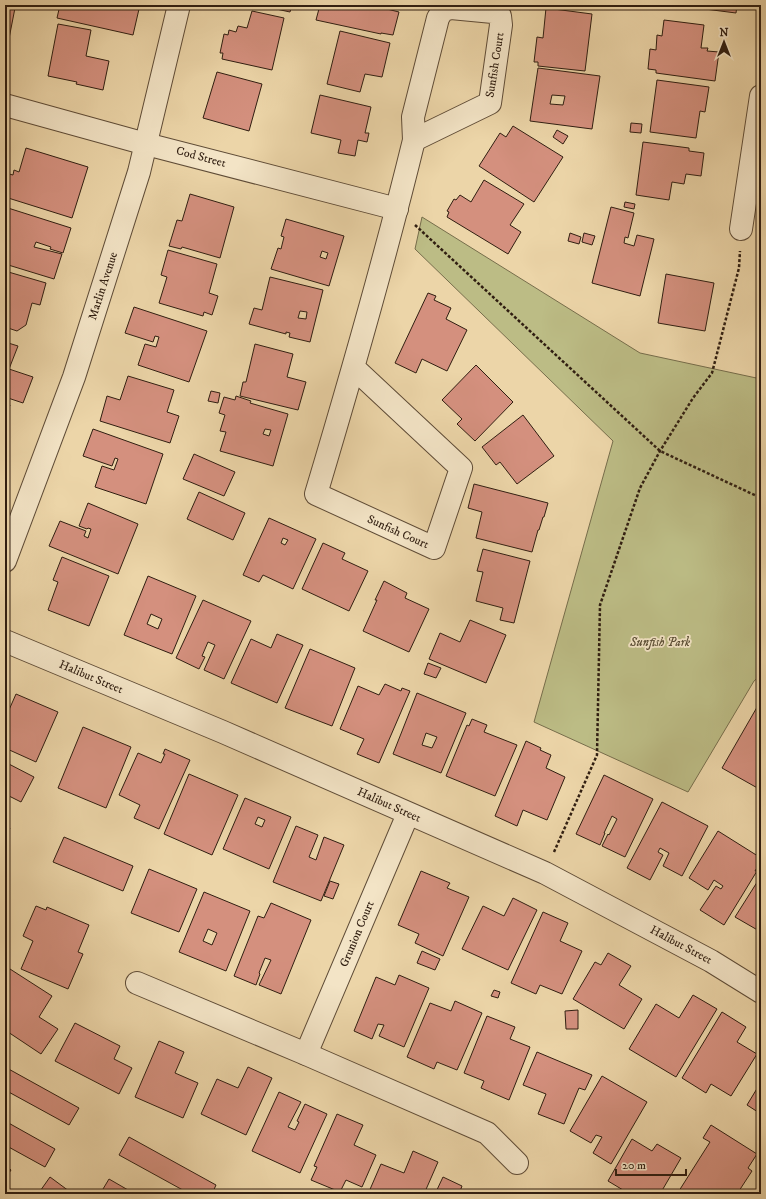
<svg xmlns="http://www.w3.org/2000/svg" width="766" height="1199" font-family="'IM FELL DW Pica',serif">
	<style>
		.green { fill: #bcbc85; stroke: #766d4b }
		.building { fill: #d4907e; stroke: #301e11; fill-rule: evenodd }
		.lines { fill: none; stroke-linecap: round; stroke-linejoin: round }
		.minor-casing { stroke: #5f4c37; stroke-width: 24 }
		.path { stroke: #301e11; stroke-width: 2.5; stroke-dasharray: 3 2; stroke-linecap: butt }
		.minor { stroke: #f3e4c6; stroke-width: 22 }
		.labels { text-anchor: middle; dominant-baseline: central; stroke-width: 3.5; stroke-linejoin: round; paint-order: stroke }
		.street-label { font-size: 12px; fill: #301e11; stroke: #f3e4c6 }
		.park-label { font-size: 12px; font-style: italic; fill: #5a4d34; stroke: #f3e4c6 }
	</style>
	<rect width="100%" height="100%" fill="#ecd5a8"/>
	<filter id="stains"><feTurbulence type="fractalNoise" baseFrequency=".005" numOctaves="4"/><feColorMatrix values="0 0 0 0 .2 0 0 0 0 .09 0 0 0 0 .02 0 0 0 .5 -.17"/></filter>
	<radialGradient id="worn" r=".72"><stop offset=".6" stop-color="#630" stop-opacity="0"/><stop offset="1" stop-color="#630" stop-opacity=".3"/></radialGradient>
	<polygon class="green" points="422,217 640,353 761,379 761,675 754,681 688,792 534,722 613,441 415,249"/>
	<g class="building">
		<polygon points="60,5 124,5 139,9 133,35 57,18"/>
		<polygon points="258,5 292,5 290,12"/>
		<polygon points="320,5 388,5 387,9 399,12 393,35 381,33 381,34 316,20"/>
		<polygon points="674,5 737,5 736,13"/>
		<polygon points="5,6 15,8 5,59"/>
		<polygon points="546,8 592,14 585,71 538,66 538,62 534,62 537,37 543,38"/>
		<polygon points="252,11 284,18 272,70 222,59 223,53 220,53 224,34 228,35 229,30 236,32 238,26 247,28"/>
		<polygon points="664,20 704,25 701,48 708,48 707,51 719,52 715,81 656,73 656,70 648,69 650,49 656,50 657,35 662,36"/>
		<polygon points="58,24 91,30 86,56 109,61 103,90 76,84 77,82 48,76"/>
		<polygon points="340,31 390,43 382,77 365,74 360,92 327,84"/>
		<path d="M538,68l62,8 -8,53 -62,-8zM552,95l13,1 -2,9 -13,-1z"/>
		<polygon points="217,72 262,84 249,131 203,118"/>
		<polygon points="657,80 709,87 705,112 700,111 696,138 650,132"/>
		<polygon points="320,95 371,107 365,133 369,133 367,142 358,140 355,156 338,153 341,140 311,133"/>
		<polygon points="631,123 642,124 641,133 630,132"/>
		<polygon points="513,126 563,157 534,202 479,166 500,133 506,137"/>
		<polygon points="557,130 568,136 563,144 553,137"/>
		<polygon points="643,142 689,148 689,151 704,153 701,176 686,174 684,184 672,182 669,200 636,195"/>
		<polygon points="26,148 88,167 72,218 5,197 5,173 13,175 14,170 19,172"/>
		<polygon points="484,180 524,204 510,225 521,232 508,254 447,217 449,212 447,211 454,199 456,200 460,195 471,202"/>
		<polygon points="190,194 234,207 220,258 182,247 181,249 169,246 177,220 182,221"/>
		<polygon points="625,202 635,204 634,209 624,207"/>
		<polygon points="611,207 634,213 628,238 625,237 624,243 634,246 637,235 654,239 640,296 592,283"/>
		<polygon points="8,208 71,228 63,253 50,249 51,247 36,242 34,247 62,254 54,279 5,264 5,217"/>
		<path d="M286,219l58,17 -15,50 -58,-17 7,-21 3,1 3,-12 -3,-1zM322,251l6,2 -2,6 -6,-2z"/>
		<polygon points="570,233 581,237 579,244 568,241"/>
		<polygon points="584,233 595,236 592,245 582,242"/>
		<polygon points="168,250 217,264 209,293 218,296 212,315 204,312 203,316 159,303 167,277 161,275"/>
		<polygon points="5,271 46,283 40,305 32,303 26,325 17,331 5,327"/>
		<polygon points="666,274 714,283 705,331 658,323"/>
		<path d="M270,277l53,13 -13,52 -21,-5 1,-4 -4,-1v2l-37,-10 5,-16 8,2zM300,311l7,1 -1,7 -8,-1z"/>
		<polygon points="428,293 436,296 434,300 451,308 446,319 467,330 447,371 422,359 416,373 395,363"/>
		<polygon points="134,307 207,331 189,382 138,365 145,344 156,347 159,337 155,336 153,342 125,333"/>
		<polygon points="5,342 18,346 9,369 33,377 23,403 5,397"/>
		<polygon points="255,344 293,354 287,377 306,382 298,410 240,396 243,382 246,382"/>
		<polygon points="476,365 513,402 475,441 457,424 462,419 442,400"/>
		<polygon points="128,376 174,390 167,412 179,416 170,443 100,421 107,396 120,400"/>
		<polygon points="211,391 220,393 218,403 208,401"/>
		<path d="M236,396l15,5 -1,2 38,11 -15,52 -53,-15 6,-19 -6,-1 5,-16 -6,-2 5,-16 11,3zM265,429l6,1 -2,6 -6,-2z"/>
		<polygon points="5,403 10,405 5,420"/>
		<polygon points="523,415 554,456 517,484 500,462 496,465 482,447"/>
		<polygon points="93,429 163,454 146,504 95,487 102,466 114,470 118,459 115,458 112,466 83,456"/>
		<polygon points="194,454 235,472 224,496 183,479"/>
		<polygon points="474,484 548,503 544,517 543,517 539,530 538,530 532,552 476,538 482,512 468,508"/>
		<polygon points="199,492 245,513 233,540 187,519"/>
		<polygon points="88,503 138,524 118,574 49,546 60,521 86,531 84,536 88,538 91,529 88,528 87,529 79,526"/>
		<path d="M269,518l47,21 -23,50 -30,-14 -4,7 -16,-7zM283,538l5,2 -3,5 -4,-2z"/>
		<polygon points="323,543 345,553 342,559 368,571 349,611 302,589"/>
		<polygon points="483,549 530,561 514,623 500,620 503,608 476,601 483,572 477,571"/>
		<polygon points="62,557 109,576 89,626 48,610 58,582 53,580"/>
		<path d="M148,576l48,20 -24,58 -48,-19zM151,614l11,5 -4,10 -11,-5z"/>
		<polygon points="384,581 407,593 405,598 429,609 409,652 363,631 377,600 375,600"/>
		<polygon points="203,600 251,621 224,679 204,670 215,645 208,642 202,656 205,657 199,669 176,658"/>
		<polygon points="470,620 506,635 486,683 429,659 440,633 460,642"/>
		<polygon points="277,634 303,645 277,703 231,683 251,639 271,648"/>
		<polygon points="310,649 355,668 332,726 285,708"/>
		<polygon points="428,663 441,668 436,678 424,674"/>
		<polygon points="385,684 401,691 402,688 410,691 379,763 357,754 364,739 340,729 358,686 379,695"/>
		<path d="M417,693l49,20 -25,60 -48,-19zM426,733l11,4 -5,11 -10,-3z"/>
		<polygon points="16,694 58,712 36,762 5,748 5,719"/>
		<polygon points="760,702 761,703 761,790 722,768"/>
		<polygon points="472,719 487,725 484,732 517,745 495,796 446,776 467,725 469,726"/>
		<polygon points="83,727 131,747 106,808 58,788"/>
		<polygon points="526,741 541,748 540,750 551,755 546,768 565,777 547,820 523,810 517,826 495,816"/>
		<polygon points="165,749 190,760 159,829 134,818 140,805 119,795 138,753 161,763 165,754 163,754"/>
		<polygon points="5,762 34,777 21,802 7,795 5,799"/>
		<polygon points="189,774 238,795 212,855 164,834"/>
		<polygon points="604,775 653,799 625,857 602,846 608,834 609,835 617,819 612,816 604,833 605,833 600,845 576,834"/>
		<path d="M245,798l46,19 -22,52 -46,-20zM258,817l7,3 -3,7 -7,-3z"/>
		<polygon points="662,802 708,826 682,876 663,866 669,853 660,848 658,852 663,855 650,880 627,868"/>
		<polygon points="5,826 10,828 5,837"/>
		<polygon points="296,826 318,835 309,857 316,860 324,837 344,845 321,901 273,882"/>
		<polygon points="718,831 761,858 761,861 755,871 757,871 724,925 700,910 716,886 721,889 723,886 714,880 708,890 689,878"/>
		<polygon points="64,837 133,866 123,891 53,862"/>
		<polygon points="149,869 197,889 179,932 131,913"/>
		<polygon points="421,871 450,883 447,888 469,897 443,956 415,943 419,934 398,925"/>
		<polygon points="761,876 761,932 735,917"/>
		<polygon points="330,881 339,884 333,899 324,896"/>
		<path d="M204,892l46,19 -24,60 -47,-19zM208,929l9,4 -5,12 -9,-4z"/>
		<polygon points="513,898 537,910 508,970 462,949 483,906 504,916"/>
		<polygon points="271,903 311,920 281,994 259,985 271,960 265,958 259,973 260,974 256,985 234,976 258,916 264,918"/>
		<polygon points="36,906 46,910 47,907 89,925 78,952 83,954 68,989 21,969 33,941 23,936"/>
		<polygon points="543,912 568,923 560,941 582,951 562,994 540,985 536,994 511,983"/>
		<polygon points="422,951 440,959 435,970 417,963"/>
		<polygon points="608,953 631,966 619,985 642,999 624,1029 573,999 595,962 601,965"/>
		<polygon points="10,969 52,996 39,1017 58,1029 41,1054 5,1030 5,977"/>
		<polygon points="399,975 429,988 404,1047 379,1036 384,1025 378,1024 372,1039 354,1031 376,977 395,985"/>
		<polygon points="494,990 500,992 498,998 491,996"/>
		<polygon points="693,995 717,1009 676,1077 629,1049 656,1004 679,1018"/>
		<polygon points="455,1001 482,1013 457,1070 437,1062 434,1069 407,1057 430,1003 451,1011"/>
		<polygon points="578,1010 578,1029 566,1029 565,1011"/>
		<polygon points="722,1012 746,1027 737,1042 757,1054 731,1096 711,1084 706,1093 682,1078"/>
		<polygon points="487,1016 515,1027 510,1039 530,1047 509,1100 481,1088 484,1081 464,1073"/>
		<polygon points="75,1023 120,1046 114,1059 132,1068 119,1094 55,1061"/>
		<polygon points="159,1041 184,1052 175,1073 198,1083 183,1118 135,1097"/>
		<polygon points="537,1052 592,1075 585,1090 579,1088 564,1124 538,1114 546,1094 523,1085"/>
		<polygon points="5,1067 79,1108 69,1125 5,1090"/>
		<polygon points="248,1067 272,1078 246,1135 201,1114 217,1079 238,1088"/>
		<polygon points="602,1076 647,1102 611,1164 593,1153 602,1137 596,1135 591,1143 570,1131"/>
		<polygon points="761,1082 761,1114 747,1105"/>
		<polygon points="279,1092 301,1102 288,1127 295,1130 299,1122 297,1121 305,1104 327,1114 300,1173 252,1151"/>
		<polygon points="337,1114 363,1125 354,1145 376,1155 362,1187 346,1180 340,1192 311,1180 317,1167 314,1166"/>
		<polygon points="5,1121 55,1149 45,1167 5,1145"/>
		<polygon points="711,1125 757,1154 748,1168 752,1171 737,1194 712,1194 710,1193 709,1194 677,1194 710,1142 703,1138"/>
		<polygon points="129,1137 216,1185 212,1194 190,1194 119,1155"/>
		<polygon points="632,1139 652,1151 657,1144 681,1158 660,1194 627,1194 628,1193 608,1181"/>
		<polygon points="413,1151 438,1162 424,1194 368,1194 381,1164 404,1173"/>
		<polygon points="5,1165 11,1170 5,1179"/>
		<polygon points="50,1177 73,1194 38,1194"/>
		<polygon points="443,1177 462,1186 459,1194 435,1194"/>
		<polygon points="109,1179 135,1194 100,1194"/>
		<polygon points="761,1184 761,1194 755,1194"/>
	</g>
	<g class="lines">
		<g class="minor-casing">
			<g id="minor">
				<polygon points="451,8 493,12 500,16 501,25 490,103 414,140 413,117 438,18 443,10"/>
				<polyline points="5,105 146,144 397,209"/>
				<polyline points="741,229 761,96"/>
				<path d="M354,368l107,100 -27,80 -118,-54c35,-117 69,-235 98,-354"/>
				<polyline points="5,561 74,377 139,172 179,5"/>
				<polyline points="5,641 223,732 545,873 711,961 761,992"/>
				<polyline points="137,983 306,1054 487,1133 517,1163"/>
				<polyline points="306,1054 408,814"/>
			</g>
		</g>
		<g class="path">
			<polyline points="415,225 660,451 761,498"/>
			<polyline points="554,852 597,755 600,605 640,488 660,451 693,398 712,373 739,268 740,251"/>
		</g>
		<use href="#minor" class="minor"/>
	</g>
	<g class="labels">
		<g class="street-label">
			<text transform="translate(495 65) rotate(-81)">Sunfish Court</text>
			<text transform="translate(201 157) rotate(15)">Cod Street</text>
			<text transform="translate(103 286) rotate(-72)">Marlin Avenue</text>
			<text transform="translate(398 532) rotate(24)">Sunfish Court</text>
			<text transform="translate(91 677) rotate(23)">Halibut Street</text>
			<text transform="translate(389 805) rotate(24)">Halibut Street</text>
			<text transform="translate(357 934) rotate(-67)">Grunion Court</text>
			<text transform="translate(681 945) rotate(28)">Halibut Street</text>
		</g>
		<g class="park-label">
			<text x="660" y="642">Sunfish Park</text>
		</g>
	</g>
	<rect width="766" height="1199" fill="none" stroke="#ecd5a8" stroke-width="20"/>
	<rect x="6" y="6" width="754" height="1187" fill="none" stroke="#301e11" stroke-width="2"/>
	<rect x="10" y="10" width="746" height="1179" fill="none" stroke="#301e11"/>
	<g transform="translate(724 42)" stroke="#f3e4c6" stroke-width="3" paint-order="stroke">
	<path d="M0-3L7 15L0 10L-7 15Z" fill="#301e11"/>
	<text y="-6" font-size="11" font-weight="bold" text-anchor="middle" fill="#301e11">N</text>
	</g>
	<path d="M616 1169v6h70v-6" fill="none" stroke="#301e11" stroke-width="2"/>
	<text x="622" y="1169" font-size="12" fill="#301e11" stroke="#f3e4c6" stroke-width="3" paint-order="stroke">20 m</text>
	<rect width="100%" height="100%" filter="url(#stains)"/>
	<rect width="100%" height="100%" fill="url(#worn)"/>
</svg>
